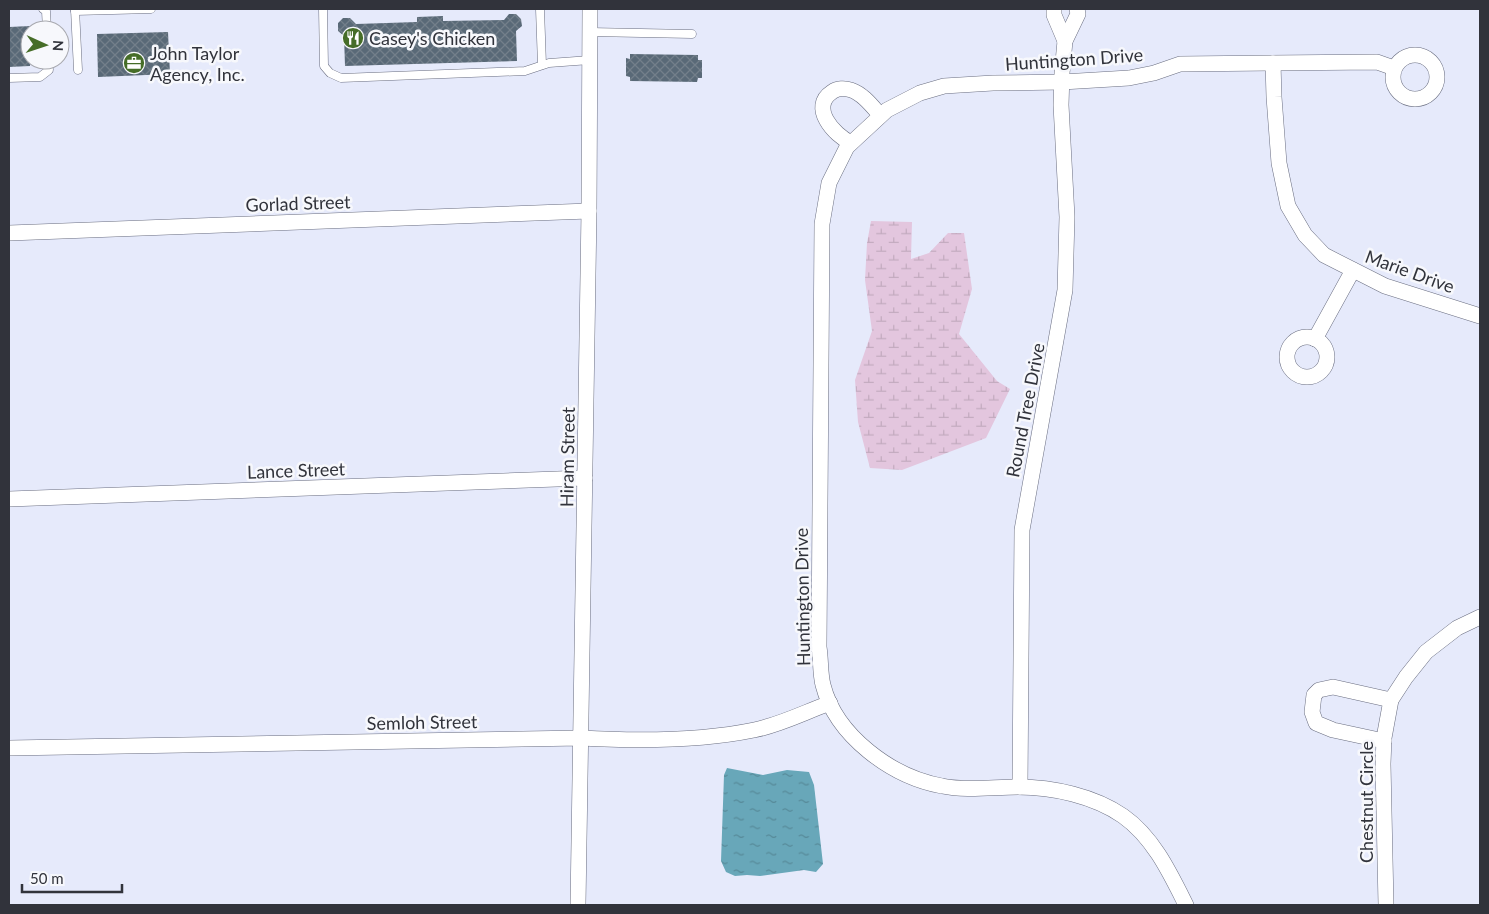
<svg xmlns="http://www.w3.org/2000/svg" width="1489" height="914" font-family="Lato,sans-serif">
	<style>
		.wetland { fill: url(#wetland-marsh) }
		.water { fill: url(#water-ripples) }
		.building { fill: url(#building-cross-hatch) }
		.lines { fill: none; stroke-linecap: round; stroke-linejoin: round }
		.lane-casing { stroke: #6a6e81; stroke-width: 9 }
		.street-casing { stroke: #6a6e81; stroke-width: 16 }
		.lane { stroke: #fff; stroke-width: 8 }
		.street { stroke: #fff; stroke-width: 15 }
		.labels { text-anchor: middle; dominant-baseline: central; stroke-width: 5; stroke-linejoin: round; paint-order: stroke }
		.poi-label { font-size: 18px; fill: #31333b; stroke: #f7f8fc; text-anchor: start }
		.street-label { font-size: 18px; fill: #31333b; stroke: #f7f8fc }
	</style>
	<defs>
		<pattern id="wetland-marsh" width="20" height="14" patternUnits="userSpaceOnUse" patternTransform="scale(1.25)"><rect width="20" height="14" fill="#e3c6de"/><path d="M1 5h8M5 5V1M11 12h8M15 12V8" fill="none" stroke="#c3abbf"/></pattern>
		<pattern id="water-ripples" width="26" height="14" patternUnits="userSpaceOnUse" patternTransform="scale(1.25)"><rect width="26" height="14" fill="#68a7b9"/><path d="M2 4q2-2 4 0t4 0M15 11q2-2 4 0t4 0" fill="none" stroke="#568998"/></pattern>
		<pattern id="building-cross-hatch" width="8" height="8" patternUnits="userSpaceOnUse" patternTransform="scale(1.25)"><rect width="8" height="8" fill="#596977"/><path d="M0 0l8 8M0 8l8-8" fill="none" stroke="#737f8a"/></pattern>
	</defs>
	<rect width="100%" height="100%" fill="#e6eafb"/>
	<polygon class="wetland" points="871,221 912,222 911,259 929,253 948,233 964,233 972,289 959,334 997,381 1010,389 986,438 902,470 870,468 858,422 855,380 872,331 865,280 867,243"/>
	<polygon class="water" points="727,768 763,775 787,770 809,772 814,785 823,864 816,872 804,870 760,876 747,875 735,876 726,872 721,861 724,775"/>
	<g class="building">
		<polygon points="509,14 516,14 521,19 522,26 516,31 517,61 345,66 344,36 338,31 338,23 343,18 350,18 356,24 417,22 417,17 443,16 443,21 504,20"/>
		<polygon points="30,26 30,66 9,67 9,27"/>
		<polygon points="168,32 170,74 98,77 97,34"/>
		<polygon points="630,54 698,55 698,60 702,60 702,78 698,78 697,82 630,81 630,77 626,76 626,58 630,59"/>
	</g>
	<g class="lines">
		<g class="lane-casing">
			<g id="lane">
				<polyline points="43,9 46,11 47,30"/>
				<polyline points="75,9 78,70"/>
				<polyline points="323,9 324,66 330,73 341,78 525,71 549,63 590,60"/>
				<polyline points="540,9 542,65"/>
				<polyline points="75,11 151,9"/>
				<polyline points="590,32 692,34"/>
				<polyline points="9,78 40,77 49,70 48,60"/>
			</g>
		</g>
		<g class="street-casing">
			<g id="street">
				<polyline points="1054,9 1054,15 1065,41"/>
				<circle cx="1415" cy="77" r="22"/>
				<polyline points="1273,63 1274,97 1279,163 1288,206 1305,235 1324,255 1385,286 1480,316"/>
				<path d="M851,143c-17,-8 -42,-36 -19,-51 5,-4 13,-4 19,-2 12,4 21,16 29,25"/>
				<polyline points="9,233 589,211"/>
				<circle cx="1307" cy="357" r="20"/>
				<polyline points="1315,339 1353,270"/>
				<polyline points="9,499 585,478"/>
				<polyline points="1384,741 1333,730 1316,723 1312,712 1314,695 1319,690 1333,687 1391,700"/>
				<path d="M9,748l572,-10c54,3 120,3 173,-8 26,-5 51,-18 76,-27"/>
				<polyline points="1020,787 1022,530 1065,290 1067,217 1061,105 1062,73 1065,41 1078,14 1077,9"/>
				<polyline points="578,905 589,211 590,9"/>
				<path d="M1186,905c-16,-32 -33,-68 -63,-89 -29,-20 -70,-29 -105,-29 -25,0 -52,4 -76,-1 -50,-9 -106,-50 -119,-101 -3,-12 -2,-26 -4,-38l3,-423 7,-41 18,-36 40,-37 33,-17 24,-7 49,-3 69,-1 67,-4 25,-5 26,-9 197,-2 17,6"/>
				<polyline points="1386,905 1383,764 1384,738 1391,700 1406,677 1426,652 1457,628 1480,617"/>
			</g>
		</g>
		<use href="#lane" class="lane"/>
		<use href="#street" class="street"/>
	</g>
	<defs>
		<g id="restaurant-disc" transform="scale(1.125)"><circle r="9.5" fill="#466d28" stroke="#f7f8fc"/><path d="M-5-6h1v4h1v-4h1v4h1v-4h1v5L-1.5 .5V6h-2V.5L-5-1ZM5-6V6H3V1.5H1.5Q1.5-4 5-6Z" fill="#fff"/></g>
		<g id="office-disc" transform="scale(1.125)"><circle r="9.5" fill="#466d28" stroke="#f7f8fc"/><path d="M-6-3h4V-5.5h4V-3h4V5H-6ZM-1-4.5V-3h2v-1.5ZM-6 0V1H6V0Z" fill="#fff"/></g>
	</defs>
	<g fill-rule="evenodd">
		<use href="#restaurant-disc" x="353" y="38"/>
		<use href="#office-disc" x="134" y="63"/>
	</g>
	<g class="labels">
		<g class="poi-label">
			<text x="369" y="38">Casey's Chicken</text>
			<text x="150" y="53">John Taylor<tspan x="150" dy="21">Agency, Inc.</tspan></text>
		</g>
		<g class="street-label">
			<text transform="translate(1074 59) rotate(-4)">Huntington Drive</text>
			<text transform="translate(298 203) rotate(-2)">Gorlad Street</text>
			<text transform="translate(1410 271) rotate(20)">Marie Drive</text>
			<text transform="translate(1025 410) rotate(-79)">Round Tree Drive</text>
			<text transform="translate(567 457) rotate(-89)">Hiram Street</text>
			<text transform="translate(296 470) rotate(-2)">Lance Street</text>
			<text transform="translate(802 597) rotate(-91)">Huntington Drive</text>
			<text transform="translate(422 722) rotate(-1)">Semloh Street</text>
			<text transform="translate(1366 802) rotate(-90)">Chestnut Circle</text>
		</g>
	</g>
	<rect width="1489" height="914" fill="none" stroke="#31333b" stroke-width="20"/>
	<g transform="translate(45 45) rotate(93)"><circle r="24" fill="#f7f8fc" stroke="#a8a9af"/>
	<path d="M0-4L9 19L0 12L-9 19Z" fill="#466d28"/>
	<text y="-8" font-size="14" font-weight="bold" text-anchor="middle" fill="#31333b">N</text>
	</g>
	<path d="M22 884v8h100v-8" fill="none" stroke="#31333b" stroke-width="2.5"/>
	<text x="30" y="884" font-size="15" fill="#31333b" stroke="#f7f8fc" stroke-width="4" paint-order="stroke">50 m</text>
</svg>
